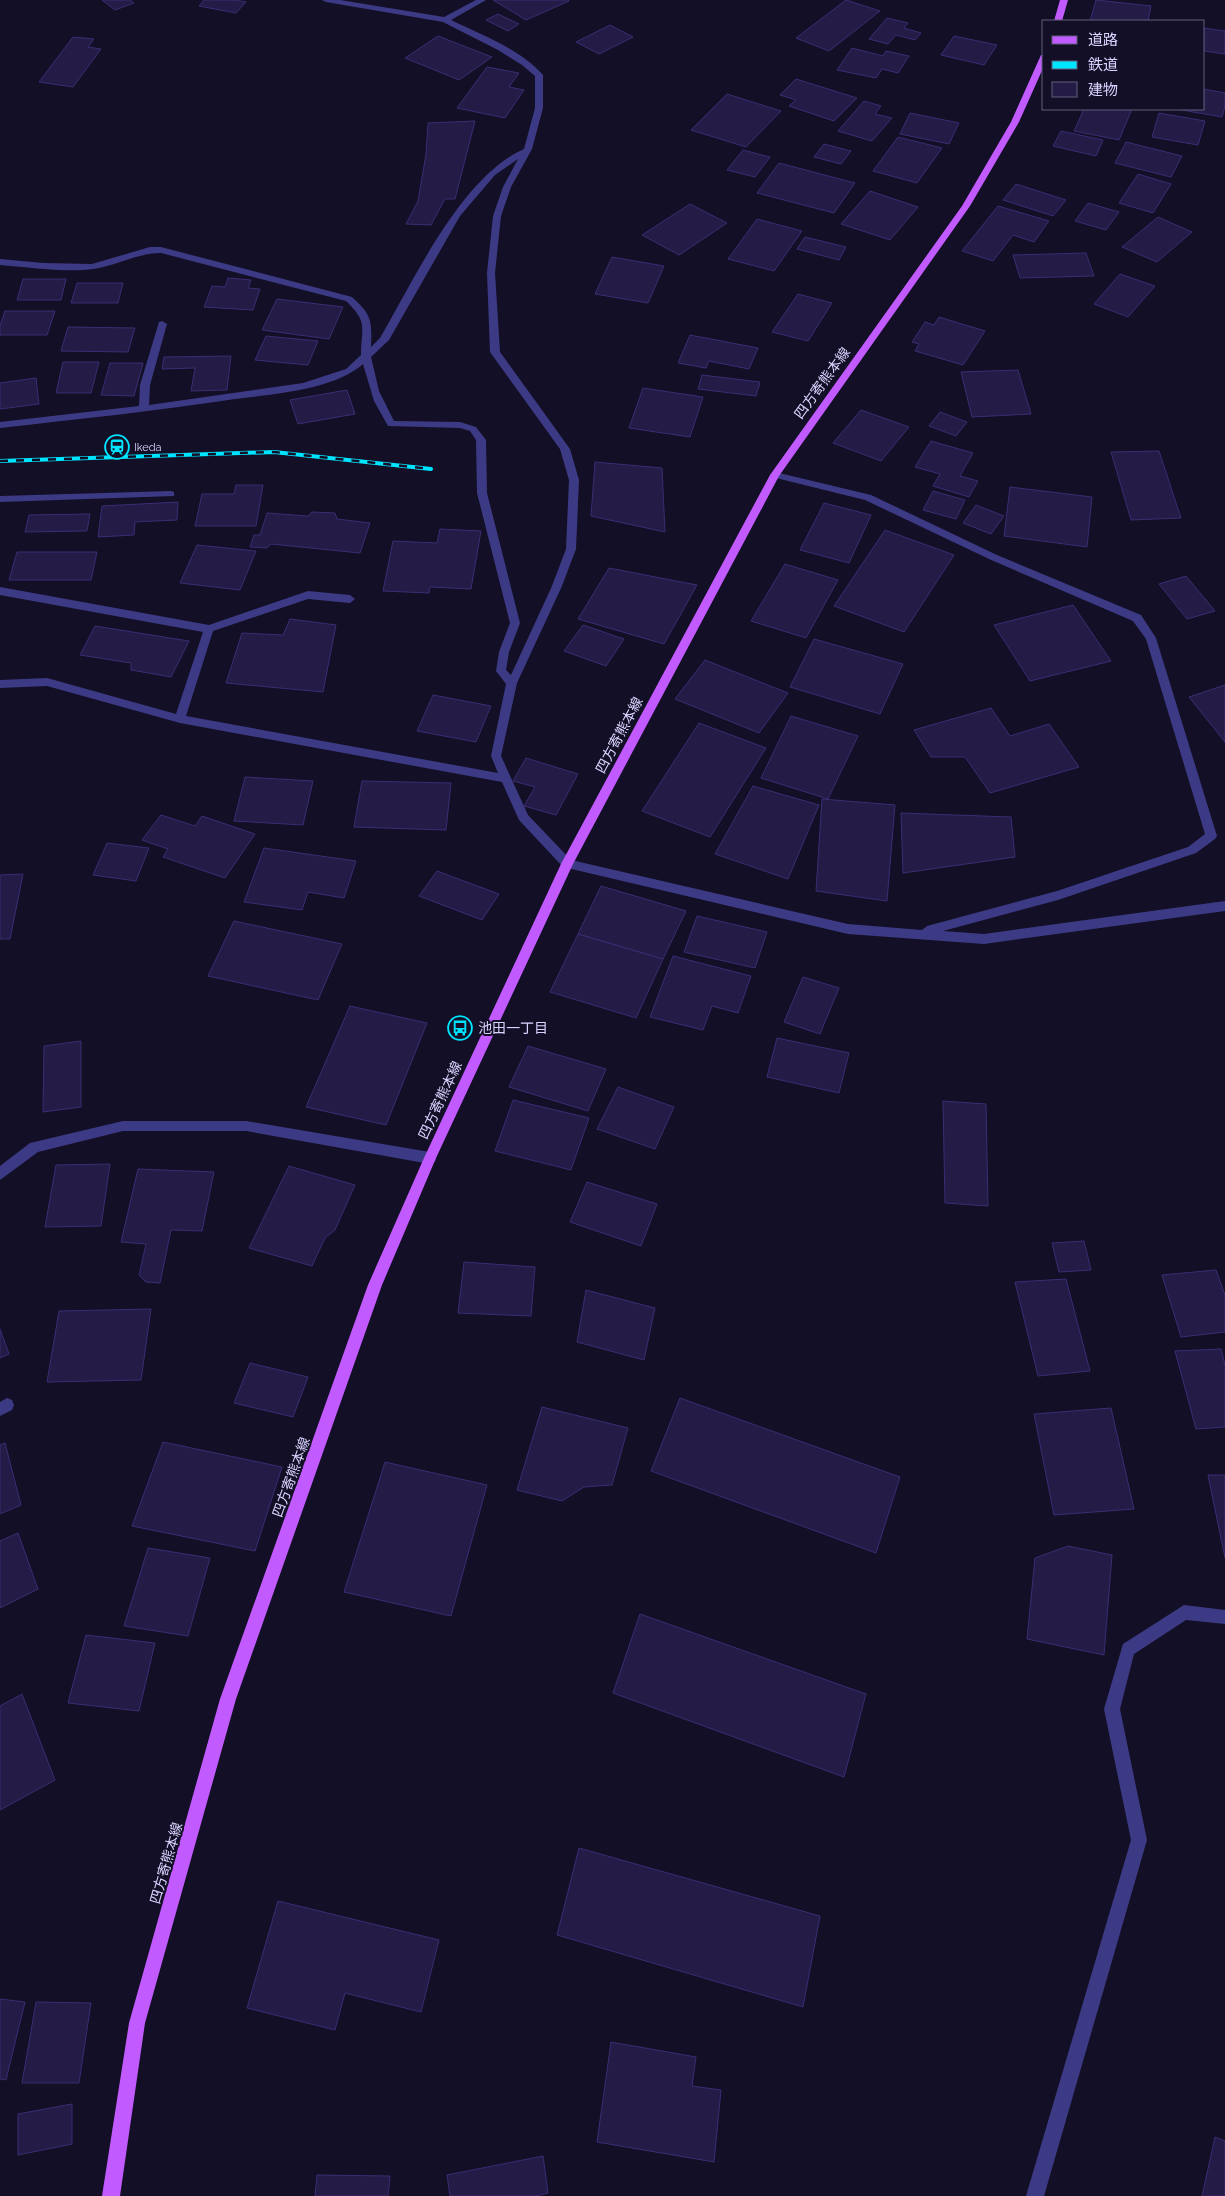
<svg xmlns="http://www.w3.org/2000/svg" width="1225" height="2196" font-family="Raleway,'Noto Sans JP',sans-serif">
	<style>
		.building { fill: #241b47; stroke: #3b2d73 }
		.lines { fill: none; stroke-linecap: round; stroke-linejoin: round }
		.minor { fill: #3d3a85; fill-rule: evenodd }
		.major { fill: #c25bff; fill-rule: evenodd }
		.rail-casing { stroke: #00e5ff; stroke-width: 4 }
		.rail { stroke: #130f26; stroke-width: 2.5; stroke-dasharray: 8; stroke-linecap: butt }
		.labels { text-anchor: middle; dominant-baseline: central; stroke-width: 4; stroke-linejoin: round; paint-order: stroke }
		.far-poi-label { font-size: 11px; fill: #d9d4ff; stroke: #130f26; text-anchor: start }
		.street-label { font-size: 14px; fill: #d9d4ff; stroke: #130f26 }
		.poi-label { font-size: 14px; fill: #d9d4ff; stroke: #130f26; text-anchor: start }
	</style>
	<rect width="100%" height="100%" fill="#130f26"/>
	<g class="building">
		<polygon points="102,0 130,0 134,3 115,10"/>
		<polygon points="204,0 234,0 246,2 236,13 199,6"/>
		<polygon points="493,0 568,0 569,1 526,20"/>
		<polygon points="846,0 880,11 829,51 796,38"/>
		<polygon points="1096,0 1151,6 1148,21 1090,21"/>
		<polygon points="498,14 519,24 508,31 486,20"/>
		<polygon points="887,18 908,23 904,28 921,33 915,40 896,35 888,44 869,39"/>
		<polygon points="610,25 633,37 599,54 576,42"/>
		<polygon points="1204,28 1225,31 1225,54 1204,51"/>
		<polygon points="438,36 492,57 459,80 405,58"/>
		<polygon points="954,36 997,45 984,65 941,55"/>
		<polygon points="73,37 94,39 88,47 101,49 73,87 39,82"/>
		<polygon points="852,48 883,56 886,51 909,56 898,73 882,69 876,78 837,70"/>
		<polygon points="487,67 519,73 509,87 524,90 505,118 457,108"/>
		<polygon points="796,79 857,98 834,121 789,106 796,100 780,95"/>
		<polygon points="1204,89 1225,93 1225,106 1222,117 1176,109 1204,109"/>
		<polygon points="727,94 781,111 746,147 691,130"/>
		<polygon points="864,101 881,106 875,114 892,118 872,141 838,131"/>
		<polygon points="1084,109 1132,109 1119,140 1074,131"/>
		<polygon points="910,113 959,123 949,144 900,134"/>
		<polygon points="1159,113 1205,121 1198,145 1152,137"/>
		<polygon points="475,121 455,199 445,199 431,225 406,224 418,201 426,154 428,123"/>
		<polygon points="1061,131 1103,140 1096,156 1053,146"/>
		<polygon points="898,137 942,148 917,183 873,171"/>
		<polygon points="1126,142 1182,156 1171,177 1115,163"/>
		<polygon points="824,144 851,151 841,164 814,157"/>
		<polygon points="743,150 770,157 755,177 727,170"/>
		<polygon points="779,163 855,183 834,213 757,193"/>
		<polygon points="1138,174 1171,184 1153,213 1119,203"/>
		<polygon points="1016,184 1066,200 1053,216 1003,200"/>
		<polygon points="870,191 918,207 890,240 841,224"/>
		<polygon points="1088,203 1119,212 1106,230 1075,221"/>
		<polygon points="690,204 727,223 679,255 642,235"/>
		<polygon points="998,206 1049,221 1034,242 1013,235 993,261 962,251"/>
		<polygon points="1158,217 1192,232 1157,262 1122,247"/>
		<polygon points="757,219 802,231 774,271 728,259"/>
		<polygon points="805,237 846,247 839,260 797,249"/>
		<polygon points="1086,253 1094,276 1020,278 1013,255"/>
		<polygon points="612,257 664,266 648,303 595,294"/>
		<polygon points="1120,274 1155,286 1128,317 1094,304"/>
		<polygon points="228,278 251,280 248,288 260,289 253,310 204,307 212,286 225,287"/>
		<polygon points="23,279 66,279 61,300 17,300"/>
		<polygon points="77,283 123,283 118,303 71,303"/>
		<polygon points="798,294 832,303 808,341 772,332"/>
		<polygon points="277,299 343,307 329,339 262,330"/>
		<polygon points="5,311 55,311 47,335 0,335 0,326"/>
		<polygon points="939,317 985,331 963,365 915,351 919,344 912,342 925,322 934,325"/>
		<polygon points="68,327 135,328 128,352 61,351"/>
		<polygon points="690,335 758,348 749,369 709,361 706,368 678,363"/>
		<polygon points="266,336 318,341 308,365 255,360"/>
		<polygon points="231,356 227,390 191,391 195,368 162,369 164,357"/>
		<polygon points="63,362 99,362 91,393 56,393"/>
		<polygon points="110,363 143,363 134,396 101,395"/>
		<polygon points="1018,370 1031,414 972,417 961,372"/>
		<polygon points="702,375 760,382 756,396 698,389"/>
		<polygon points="36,378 39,404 0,409 0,383"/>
		<polygon points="643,388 703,397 690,437 629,428"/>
		<polygon points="347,390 355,414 298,424 290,400"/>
		<polygon points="861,410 909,427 881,461 833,443"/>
		<polygon points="940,412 967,422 956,436 929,426"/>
		<polygon points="931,441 973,453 960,476 978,481 969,497 933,486 940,474 915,467"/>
		<polygon points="1159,451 1181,518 1131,520 1111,452"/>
		<polygon points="595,462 662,468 665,532 591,516"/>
		<polygon points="236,485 263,485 256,526 195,526 202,494 234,494"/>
		<polygon points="1010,487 1092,497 1087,547 1004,536"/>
		<polygon points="933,491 965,500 956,519 923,510"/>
		<polygon points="178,502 177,520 135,522 134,535 98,537 102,506"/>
		<polygon points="824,503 871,515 849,563 800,550"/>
		<polygon points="976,505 1004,516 991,534 963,523"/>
		<polygon points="312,512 335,513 337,519 370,523 360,553 271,544 267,548 250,547 254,535 260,535 267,513 308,516"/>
		<polygon points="90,514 87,531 25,532 29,515"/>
		<polygon points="440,529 481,531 471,589 430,587 429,593 383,591 393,541 437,543"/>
		<polygon points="885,530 954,555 904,632 834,606"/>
		<polygon points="197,545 256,551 240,590 180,583"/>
		<polygon points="17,552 97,552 91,580 9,580"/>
		<polygon points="785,564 838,580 806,638 751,621"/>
		<polygon points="609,568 697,585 664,644 578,619"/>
		<polygon points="1186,576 1215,611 1187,619 1159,584"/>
		<polygon points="1073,605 1111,661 1030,681 994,625"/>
		<polygon points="290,619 336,625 323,692 226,683 242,633 283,635"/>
		<polygon points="583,625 624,639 606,666 564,651"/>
		<polygon points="95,626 189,641 171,677 131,670 131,663 80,655"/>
		<polygon points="814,639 903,664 880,714 790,687"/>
		<polygon points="705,660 788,693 759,733 675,699"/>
		<polygon points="1225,685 1225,742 1189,697"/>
		<polygon points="433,695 491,706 476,742 417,731"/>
		<polygon points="991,708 1010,736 1049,724 1079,767 990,793 965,757 931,757 914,730"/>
		<polygon points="791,716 858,736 828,799 761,778"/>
		<polygon points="699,723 766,748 710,837 642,811"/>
		<polygon points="526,758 578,774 556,815 524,806 535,787 513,781"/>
		<polygon points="245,777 313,781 303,825 234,821"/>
		<polygon points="362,781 451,783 446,830 354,827"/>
		<polygon points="753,786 819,805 788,879 715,854"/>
		<polygon points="822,799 895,805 887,901 816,891"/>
		<polygon points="901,813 1011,817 1015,857 903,873"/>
		<polygon points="161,815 195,826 202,816 255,834 225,878 163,857 168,849 142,840"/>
		<polygon points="107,843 149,848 136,881 93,875"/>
		<polygon points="264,848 356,861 344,898 308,892 302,910 244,902"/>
		<polygon points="437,871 499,894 482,920 419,896"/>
		<polygon points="23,874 10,939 0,939 0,875"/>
		<polygon points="601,886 686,911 663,959 578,934"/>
		<polygon points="697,916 767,932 755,968 684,952"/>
		<polygon points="234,921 342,944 318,1000 208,976"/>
		<polygon points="578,934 663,959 636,1018 550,992"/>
		<polygon points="673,956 751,976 738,1013 712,1006 703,1030 650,1017"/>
		<polygon points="803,977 839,988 820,1034 784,1022"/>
		<polygon points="350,1006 427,1023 386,1125 306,1107"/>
		<polygon points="777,1038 849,1053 839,1093 767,1077"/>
		<polygon points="81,1041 81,1107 43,1112 44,1046"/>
		<polygon points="528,1046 606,1069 588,1111 509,1087"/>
		<polygon points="618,1087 674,1107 655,1149 597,1129"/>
		<polygon points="513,1100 589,1118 571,1170 495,1151"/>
		<polygon points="943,1101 986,1104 988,1206 945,1203"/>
		<polygon points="110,1164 101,1226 45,1227 56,1165"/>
		<polygon points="289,1166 355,1185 335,1230 325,1238 312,1266 249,1248"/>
		<polygon points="138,1169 214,1172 202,1231 171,1230 160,1283 146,1282 139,1275 146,1244 121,1242"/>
		<polygon points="587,1182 657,1204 641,1246 570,1222"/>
		<polygon points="1084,1241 1091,1270 1059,1272 1052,1243"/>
		<polygon points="464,1262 535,1267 531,1316 458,1313"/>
		<polygon points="1216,1270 1225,1295 1225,1332 1181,1337 1162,1275"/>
		<polygon points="1066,1279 1090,1371 1038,1376 1015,1282"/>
		<polygon points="586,1290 655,1308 644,1360 577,1342"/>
		<polygon points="151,1309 141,1380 47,1382 59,1311"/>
		<polygon points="0,1329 9,1354 0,1358"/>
		<polygon points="1221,1349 1225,1365 1225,1427 1196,1429 1175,1351"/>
		<polygon points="250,1363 308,1377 293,1417 234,1403"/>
		<polygon points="680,1398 900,1477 876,1553 651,1471"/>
		<polygon points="542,1407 628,1428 612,1485 584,1487 562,1501 517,1490"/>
		<polygon points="1111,1408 1134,1509 1054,1515 1034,1414"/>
		<polygon points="163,1442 282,1467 255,1551 132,1526"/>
		<polygon points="5,1443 21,1505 0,1514 0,1445"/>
		<polygon points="385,1462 487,1485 451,1616 344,1592"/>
		<polygon points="1208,1475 1225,1475 1225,1558"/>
		<polygon points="18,1533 38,1589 0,1608 0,1541"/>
		<polygon points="1068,1546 1112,1555 1104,1655 1027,1639 1035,1558"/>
		<polygon points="148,1548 210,1558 188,1636 124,1626"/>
		<polygon points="640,1614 866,1694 844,1777 613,1693"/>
		<polygon points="86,1635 155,1643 139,1711 68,1703"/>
		<polygon points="22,1694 55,1780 0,1810 0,1706"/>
		<polygon points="579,1848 820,1916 803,2007 557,1935"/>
		<polygon points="278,1901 439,1940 421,2012 345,1993 335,2030 247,2008"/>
		<polygon points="0,1999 25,2002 6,2080 0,2079"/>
		<polygon points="36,2002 91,2003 79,2083 22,2083"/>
		<polygon points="611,2042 696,2057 692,2086 721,2090 714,2162 597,2142"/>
		<polygon points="72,2104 72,2144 18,2155 18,2114"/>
		<polygon points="1215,2137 1225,2141 1225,2196 1202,2196"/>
		<polygon points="543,2156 548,2193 536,2196 450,2196 447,2175"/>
		<polygon points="317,2175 390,2176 388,2196 315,2196"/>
	</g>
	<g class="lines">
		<g class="minor">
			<path d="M322,0h18l104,17 32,-17h10l-35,20c31,15 69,29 92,55v33l-11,41 -21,38 -10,29 -6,57 5,79 70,97 9,31 -3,69 -14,37 -45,97 -16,73 27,59 43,45 277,64 74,6 5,-4 130,-35 131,-44 17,-13 -59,-195 -13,-18 -144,-62 -124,-59 -93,-23 -2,-2 5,-3 96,23 126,60 144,60 15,23 61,198 -2,3 -19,14 -138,47 -115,31 41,3 241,-33v10l-241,33 -136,-10 -285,-67 -44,-47 -17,-38 -322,-59 -133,-37 -47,2v-8l47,-2 129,36 27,-82 -203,-37v-8l209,38 99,-34 42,4 5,4 -5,4 -42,-4 -95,32 -27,85 312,57 -7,-17 15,-72 -10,-13 3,-19 11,-29 -33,-130 -1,-53 -6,-9 -10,-3 -72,-2 -14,-25 -11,-37c-29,26 -90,30 -128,35 -78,12 -156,20 -235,29v-6l139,-16 1,-21 19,-63 3,-1 5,3 -17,61 -1,20 154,-22 43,-14 15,-14c0,-28 8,-32 -15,-54l-185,-48c-24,0 -45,13 -68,16 -25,4 -67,-2 -93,-4v-6l43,4 49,1 58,-17h11l191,50c20,18 20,24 19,50l9,-9c34,-58 81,-161 144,-189l11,-41v-32l-13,-11 -24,-15 -55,-28 -117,-20zM518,159l-15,28 -10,29 -6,57 3,79 70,97 9,31 -3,69 -14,37 -41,89 -5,-5 3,-18 11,-29 -33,-130 -1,-53 -10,-13 -16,-5 -66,-1 -15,-30 -8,-34 18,-17 71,-124 35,-41z"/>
			<polygon points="171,491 174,492 174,496 0,502 0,496"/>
			<polygon points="123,1121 246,1121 430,1152 435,1154 436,1158 435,1162 430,1164 246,1131 123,1131 38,1152 0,1180 0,1166 30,1143"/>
			<polygon points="7,1398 12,1400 14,1405 12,1410 0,1416 0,1402"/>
			<polygon points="1184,1605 1225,1610 1225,1624 1186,1620 1134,1654 1120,1709 1147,1840 1044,2196 1026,2196 1131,1840 1104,1709 1123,1644"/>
		</g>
		<g class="major">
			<polygon points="1060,0 1068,0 1062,21 1054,21"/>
			<polygon points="1041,55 1044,55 1044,66 1019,122 970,206 779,476 573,864 436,1158 382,1285 236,1699 145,2023 120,2196 102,2196 129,2023 220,1699 368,1285 424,1158 561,864 770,475 962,206 1011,122"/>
		</g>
		<g class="rail-casing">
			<polyline id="rail" points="0,461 274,452 431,469"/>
		</g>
		<use href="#rail" class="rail"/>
	</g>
	<defs>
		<g id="station-ring" transform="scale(1.25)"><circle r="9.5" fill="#130f26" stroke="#00e5ff" stroke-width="1.5"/><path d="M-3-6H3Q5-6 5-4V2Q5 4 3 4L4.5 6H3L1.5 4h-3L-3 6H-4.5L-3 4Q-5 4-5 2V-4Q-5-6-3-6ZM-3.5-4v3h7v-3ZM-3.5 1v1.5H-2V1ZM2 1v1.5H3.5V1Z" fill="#00e5ff"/></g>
		<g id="bus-ring" transform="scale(1.25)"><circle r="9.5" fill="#130f26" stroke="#00e5ff" stroke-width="1.5"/><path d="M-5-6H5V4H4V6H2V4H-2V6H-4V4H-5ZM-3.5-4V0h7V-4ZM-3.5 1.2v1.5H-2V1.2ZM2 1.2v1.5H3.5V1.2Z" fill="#00e5ff"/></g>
	</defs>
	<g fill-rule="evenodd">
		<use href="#station-ring" x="117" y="447"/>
		<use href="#bus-ring" x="460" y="1028"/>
	</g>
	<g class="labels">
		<g class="far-poi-label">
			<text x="134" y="447">Ikeda</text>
		</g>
		<g class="street-label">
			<text transform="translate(822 383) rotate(-54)">四方寄熊本線</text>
			<text transform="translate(619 735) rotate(-62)">四方寄熊本線</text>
			<text transform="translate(440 1100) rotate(-65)">四方寄熊本線</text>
			<text transform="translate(291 1477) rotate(-70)">四方寄熊本線</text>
			<text transform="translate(166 1863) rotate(-74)">四方寄熊本線</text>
		</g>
		<g class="poi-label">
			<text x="478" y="1028">池田一丁目</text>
		</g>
	</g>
	<rect x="1042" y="20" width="162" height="90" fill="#130f26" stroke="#625e7d"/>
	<rect x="1052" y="36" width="25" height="8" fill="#c25bff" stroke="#625e7d"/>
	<text x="1088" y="45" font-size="15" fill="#d9d4ff">道路</text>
	<rect x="1052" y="61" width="25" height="8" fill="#00e5ff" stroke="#625e7d"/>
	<text x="1088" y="70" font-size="15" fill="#d9d4ff">鉄道</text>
	<rect x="1052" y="82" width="25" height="15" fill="#241b47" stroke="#625e7d"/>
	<text x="1088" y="95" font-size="15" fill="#d9d4ff">建物</text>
</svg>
